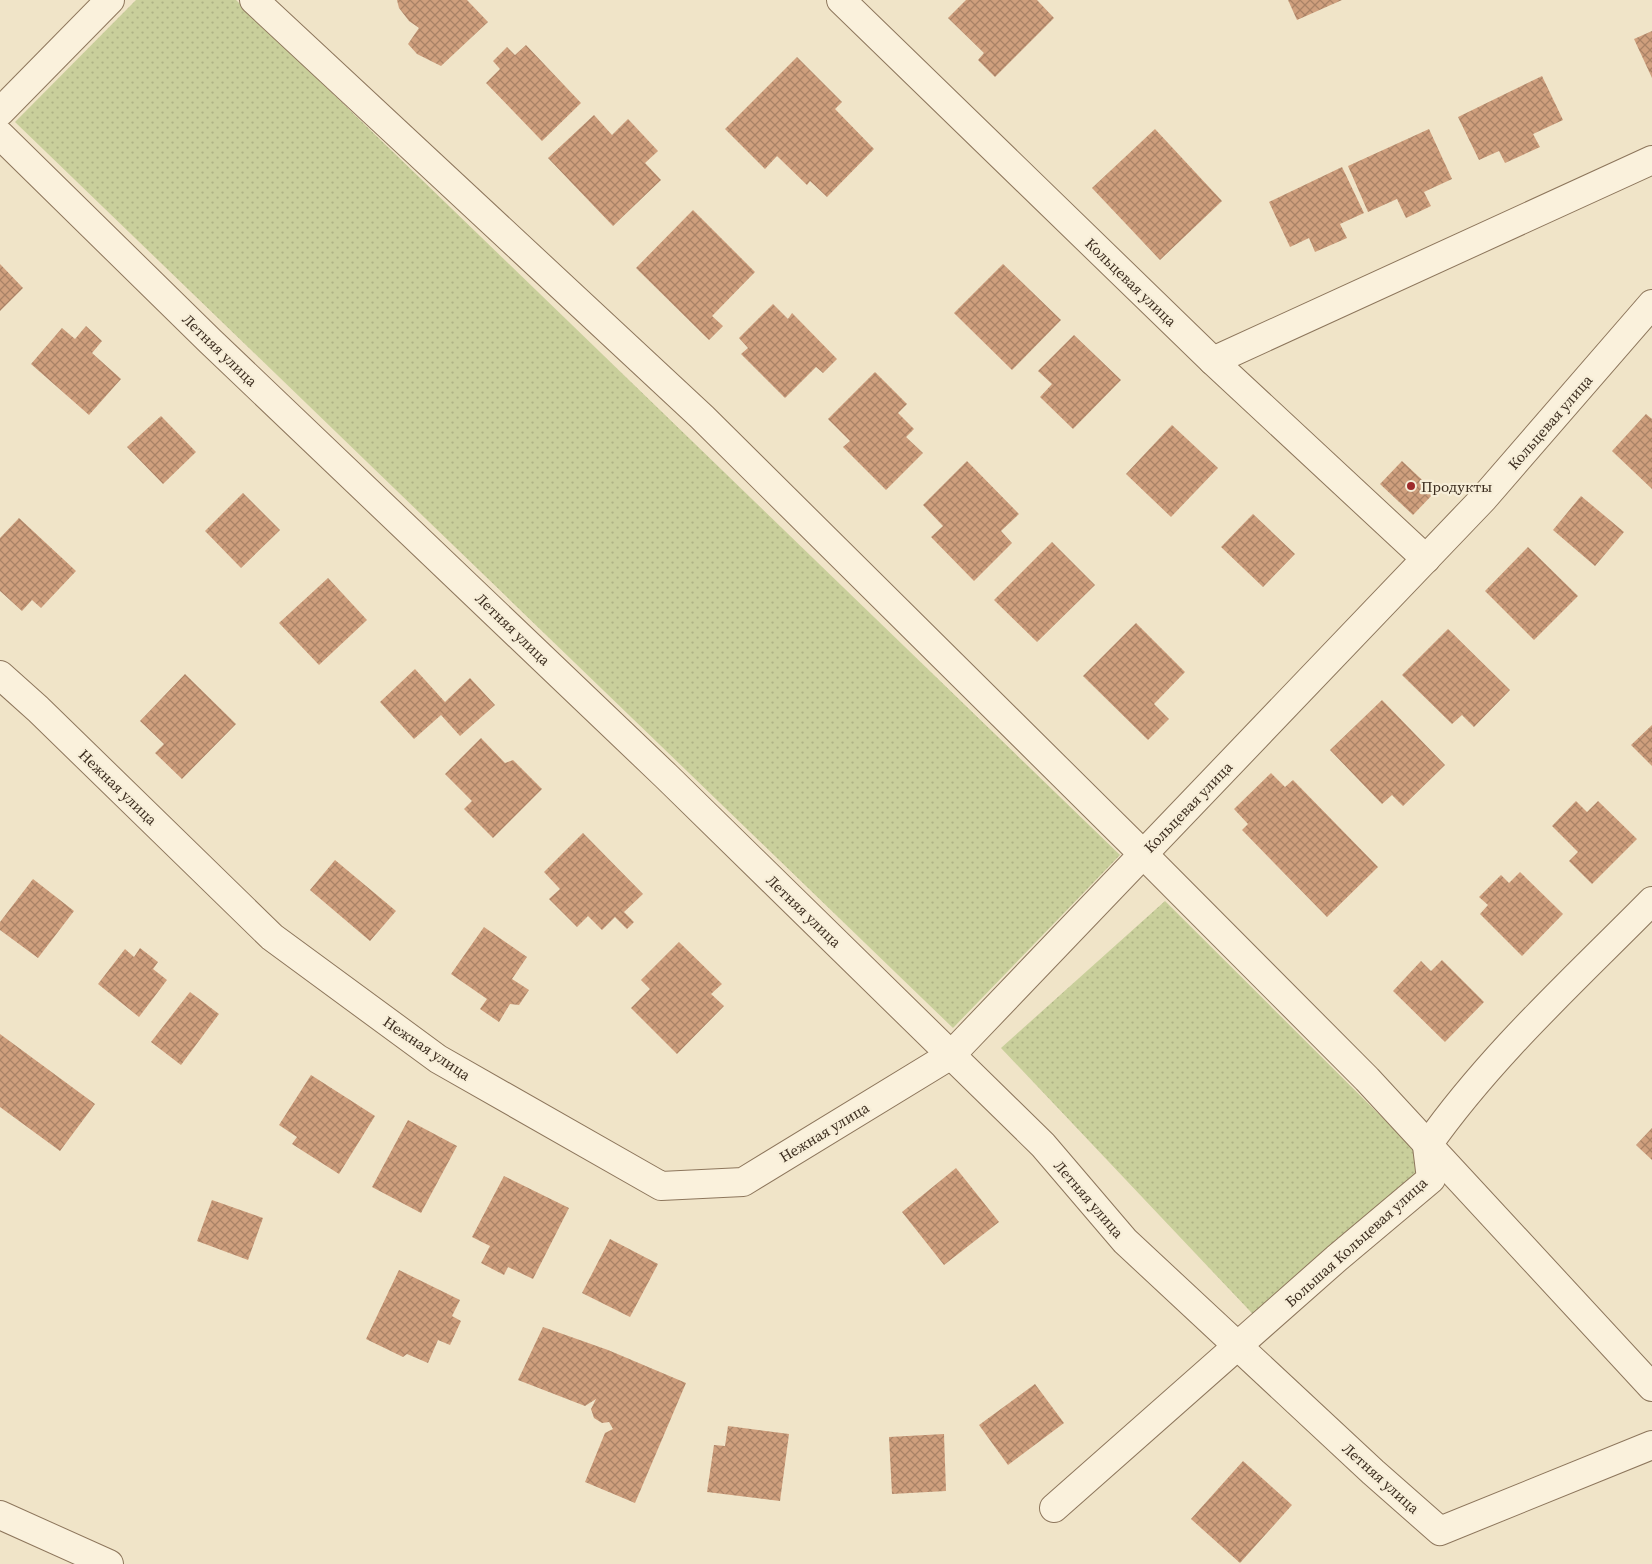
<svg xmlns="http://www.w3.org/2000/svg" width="1652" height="1564" font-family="'Source Serif 4',serif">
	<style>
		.grass { fill: url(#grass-dots) }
		.building { fill: url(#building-cross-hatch) }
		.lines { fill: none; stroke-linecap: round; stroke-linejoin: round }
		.minor-casing { stroke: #8d765c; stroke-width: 30 }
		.minor { stroke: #faf1dc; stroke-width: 28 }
		.poi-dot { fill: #9e2a2b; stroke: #f7eed8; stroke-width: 2 }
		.labels { text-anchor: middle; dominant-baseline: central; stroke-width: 4.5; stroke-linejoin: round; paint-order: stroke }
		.street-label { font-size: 15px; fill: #3d2e20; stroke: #f7eed8 }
		.poi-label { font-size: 15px; fill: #3d2e20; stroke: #f7eed8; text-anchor: start }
	</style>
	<defs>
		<pattern id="grass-dots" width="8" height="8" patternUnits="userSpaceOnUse" patternTransform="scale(1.25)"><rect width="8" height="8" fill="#c9cf9b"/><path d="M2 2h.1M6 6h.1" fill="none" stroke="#aeb285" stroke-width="1.8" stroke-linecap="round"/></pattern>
		<pattern id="building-cross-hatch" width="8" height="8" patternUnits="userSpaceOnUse" patternTransform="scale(1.25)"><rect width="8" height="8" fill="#cf9f7d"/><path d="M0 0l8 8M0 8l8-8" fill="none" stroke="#a98266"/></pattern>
	</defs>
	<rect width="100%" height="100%" fill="#f0e4c8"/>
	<g class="grass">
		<polygon points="136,0 236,0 1120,855 953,1028 15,122"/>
		<polygon points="1165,901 1446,1181 1266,1328 1001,1048"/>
	</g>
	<g class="building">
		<polygon points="397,0 467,0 488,22 441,66 417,54 408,44 419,28 409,21 399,8"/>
		<polygon points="966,0 1037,0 1054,18 995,77 978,60 984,53 948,18"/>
		<polygon points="1288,0 1342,0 1297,20"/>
		<polygon points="1652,31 1652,78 1634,39"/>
		<polygon points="526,45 581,103 542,141 486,83 500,69 493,61 507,47 515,55"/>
		<polygon points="797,57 842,102 835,109 874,149 827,197 810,181 807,185 777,156 765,169 725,129"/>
		<polygon points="1542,76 1563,120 1533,134 1540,147 1505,163 1499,151 1479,160 1458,117"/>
		<polygon points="594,115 612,135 628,119 658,151 645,163 661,180 613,226 548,158"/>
		<polygon points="1155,129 1222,201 1160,260 1092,188"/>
		<polygon points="1429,129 1452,179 1424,192 1431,206 1406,218 1397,199 1368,212 1348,166"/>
		<polygon points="1342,167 1364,213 1340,224 1347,238 1315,252 1309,238 1290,247 1269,202"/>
		<polygon points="693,210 755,272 712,316 723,326 709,340 636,268"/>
		<polygon points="0,264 23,288 0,311"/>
		<polygon points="1003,264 1061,320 1012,370 954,313"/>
		<polygon points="773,304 788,319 792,313 837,359 823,373 816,367 785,398 741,354 748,348 739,338"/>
		<polygon points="86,326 102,341 92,353 121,379 89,415 31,364 62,328 75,339"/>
		<polygon points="1074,335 1121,380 1073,429 1040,397 1052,384 1038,371"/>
		<polygon points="875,372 907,404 898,413 914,429 906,437 923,453 886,490 843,447 850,441 828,419"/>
		<polygon points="1646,414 1652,419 1652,489 1612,451"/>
		<polygon points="161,416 196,452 163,484 127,447"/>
		<polygon points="1172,425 1218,468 1171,517 1126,474"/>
		<polygon points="967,461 1019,514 1001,531 1012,543 974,581 931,537 943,526 923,505"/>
		<polygon points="1402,461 1435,492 1413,515 1380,484"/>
		<polygon points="243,493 280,530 241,568 205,531"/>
		<polygon points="1581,496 1624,532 1595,566 1553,530"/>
		<polygon points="1253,514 1295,554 1263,587 1221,547"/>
		<polygon points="19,518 76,571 41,608 32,600 22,611 0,591 0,538"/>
		<polygon points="1052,542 1095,585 1037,642 994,600"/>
		<polygon points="1528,547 1578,596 1534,640 1485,591"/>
		<polygon points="328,578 367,620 319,665 279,623"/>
		<polygon points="1136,623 1185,672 1154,704 1169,719 1148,740 1083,676"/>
		<polygon points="1448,629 1510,690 1474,727 1462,715 1452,724 1402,675"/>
		<polygon points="415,669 445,702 470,678 495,705 460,736 441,715 414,739 380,702"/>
		<polygon points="185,674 236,724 182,779 155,753 164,744 140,721"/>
		<polygon points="1382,700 1445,765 1403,806 1392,795 1382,804 1330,750"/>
		<polygon points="1652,725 1652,766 1631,745"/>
		<polygon points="481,738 505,763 513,760 542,789 493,838 464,809 472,801 445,774"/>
		<polygon points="1271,773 1285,787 1293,780 1378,867 1327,917 1242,830 1248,824 1234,809"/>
		<polygon points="1576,801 1587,812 1598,801 1637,839 1592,884 1569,861 1578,852 1552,826"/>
		<polygon points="583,833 643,894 624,912 634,922 627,929 615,917 602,930 588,916 577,927 549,899 560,889 544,872"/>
		<polygon points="335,860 396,911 370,941 310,890"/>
		<polygon points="1520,872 1563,914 1522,956 1480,914 1488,905 1479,897 1501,875 1509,883"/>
		<polygon points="33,879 74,911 38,958 0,930 0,922"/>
		<polygon points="484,927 527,957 512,979 529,990 519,1005 510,1004 499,1022 480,1009 487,999 451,974"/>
		<polygon points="679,942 722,984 711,994 724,1006 677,1054 631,1008 650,989 641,980"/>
		<polygon points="140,948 158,962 153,969 167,980 139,1017 98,984 125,949 134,957"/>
		<polygon points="1442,960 1484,1002 1445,1042 1393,991 1421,961 1431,971"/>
		<polygon points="190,992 219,1014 181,1065 151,1042"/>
		<polygon points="0,1034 95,1104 60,1151 0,1107"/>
		<polygon points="311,1075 375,1116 339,1174 292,1144 297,1137 279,1125"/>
		<polygon points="408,1120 457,1146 421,1213 372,1187"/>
		<polygon points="1652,1128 1652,1160 1636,1145"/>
		<polygon points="956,1168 999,1222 944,1265 902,1212"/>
		<polygon points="504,1176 569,1208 533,1279 508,1267 504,1275 481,1263 490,1246 472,1237"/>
		<polygon points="212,1200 263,1218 248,1260 197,1241"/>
		<polygon points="610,1239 658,1264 630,1317 582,1293"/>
		<polygon points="399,1270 460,1300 452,1316 461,1321 450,1345 438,1340 428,1363 407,1354 403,1357 366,1339"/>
		<polygon points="543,1327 608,1350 686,1383 635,1503 585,1482 605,1433 613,1429 609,1422 602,1423 594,1418 591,1409 596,1399 585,1406 518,1380"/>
		<polygon points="1035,1384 1064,1423 1008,1465 979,1425"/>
		<polygon points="728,1426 789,1434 780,1501 707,1492 714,1445 725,1446"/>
		<polygon points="944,1434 946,1491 892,1494 889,1437"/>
		<polygon points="1243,1461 1292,1505 1240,1563 1191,1519"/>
	</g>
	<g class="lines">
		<g class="minor-casing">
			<g id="minor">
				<polyline points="254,0 702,417 1143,854 1367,1079 1652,1387"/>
				<polyline points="841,0 1213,361 1426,559"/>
				<polyline points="0,112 110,0"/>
				<polyline points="0,135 209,340 666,776 1043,1145 1125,1241 1373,1472 1440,1531 1652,1445"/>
				<polyline points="1213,361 1652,160"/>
				<polyline points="0,675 38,709 272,937 438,1059 661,1186 743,1182 951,1055 1483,499 1652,304"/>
				<path d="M1054,1508l283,-250 94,-79 -4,-33c64,-91 147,-166 225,-245"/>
				<polyline points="0,1515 109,1564"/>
			</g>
		</g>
		<use href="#minor" class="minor"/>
	</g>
	<circle class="poi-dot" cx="1411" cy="486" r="5"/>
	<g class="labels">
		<g class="street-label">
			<text transform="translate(1131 282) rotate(44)">Кольцевая улица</text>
			<text transform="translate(220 350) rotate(44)">Летняя улица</text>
			<text transform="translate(1550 422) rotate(-49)">Кольцевая улица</text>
			<text transform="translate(513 629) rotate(44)">Летняя улица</text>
			<text transform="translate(118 787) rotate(44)">Нежная улица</text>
			<text transform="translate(1188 807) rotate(-46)">Кольцевая улица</text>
			<text transform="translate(804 911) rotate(44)">Летняя улица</text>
			<text transform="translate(427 1048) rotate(34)">Нежная улица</text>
			<text transform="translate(824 1132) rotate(-31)">Нежная улица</text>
			<text transform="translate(1089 1199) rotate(49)">Летняя улица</text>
			<text transform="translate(1356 1242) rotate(-42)">Большая Кольцевая улица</text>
			<text transform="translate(1381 1478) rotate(42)">Летняя улица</text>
		</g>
		<g class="poi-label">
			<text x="1421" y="486">Продукты</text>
		</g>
	</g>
</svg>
